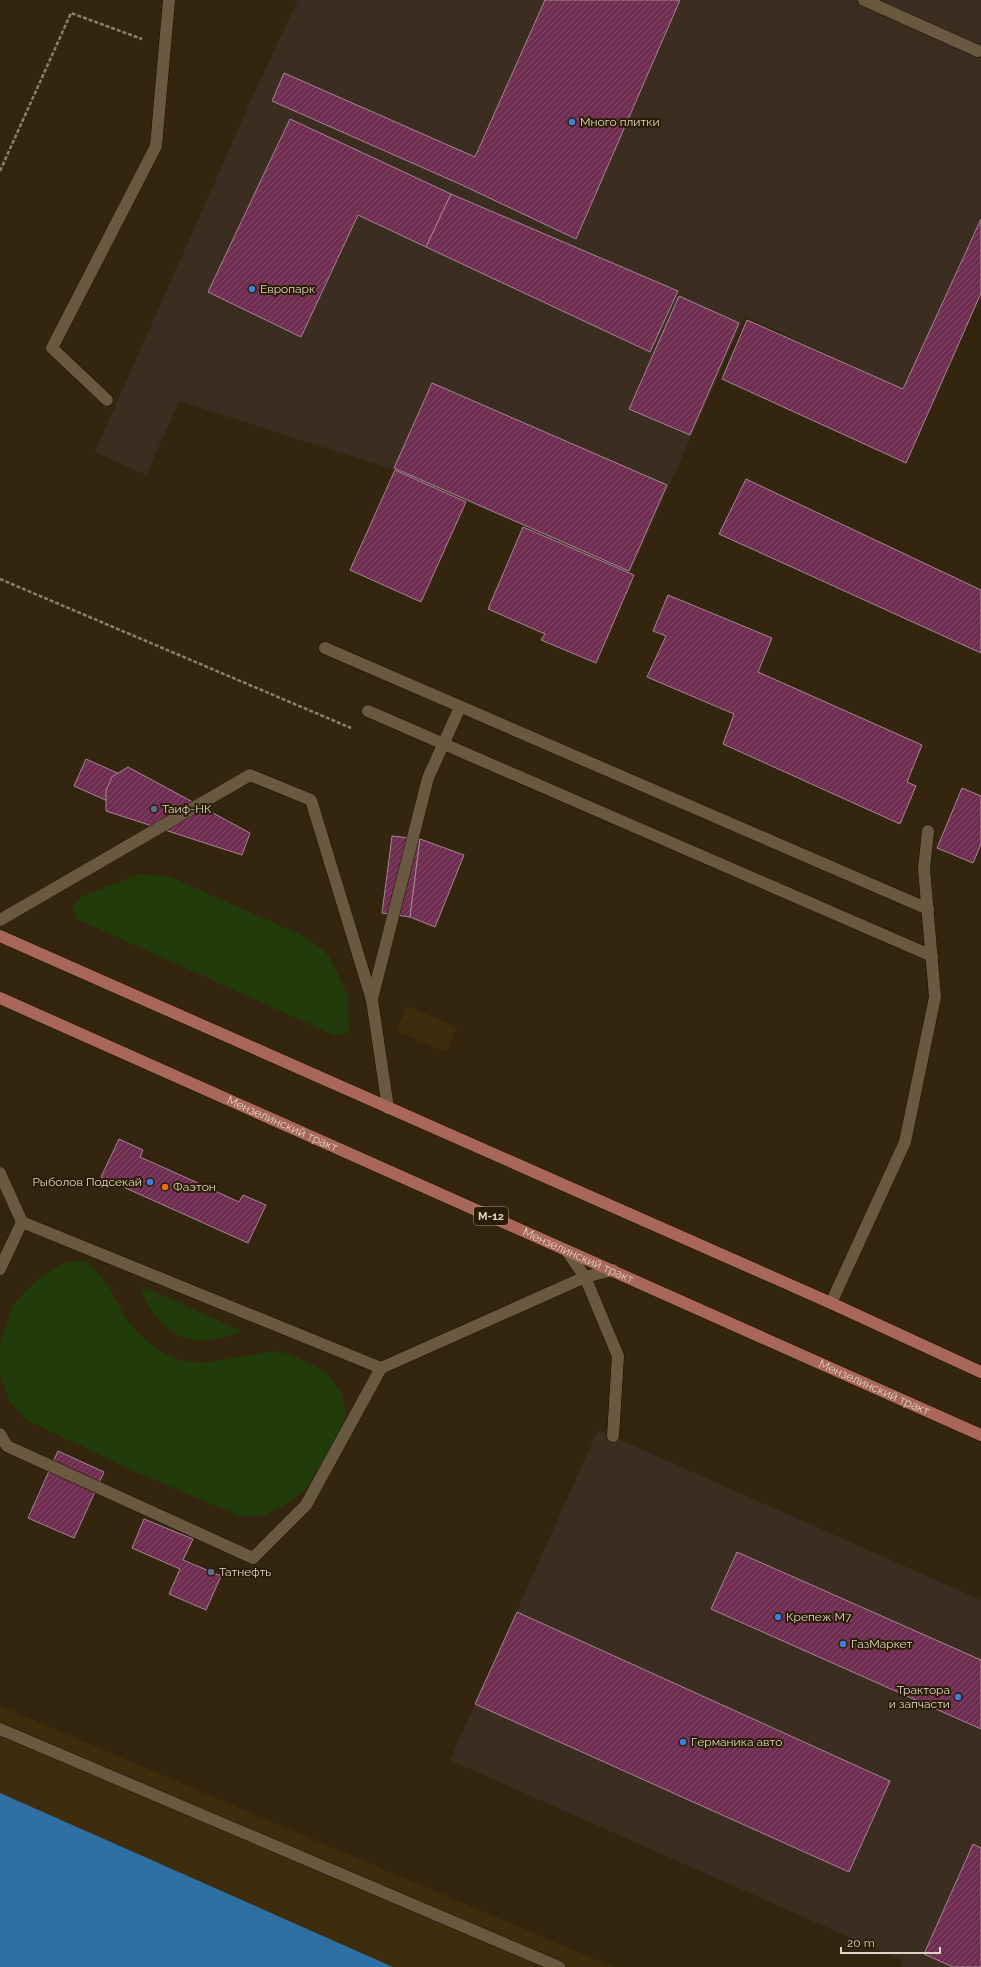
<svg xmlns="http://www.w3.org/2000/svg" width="981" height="1967" font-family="Raleway,sans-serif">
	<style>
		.commercial { fill: #3c2d21 }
		.built { fill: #3e2d0c }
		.grass { fill: #213c0a }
		.water { fill: #2f70a4 }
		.building { fill: url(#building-hatch); stroke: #a58694 }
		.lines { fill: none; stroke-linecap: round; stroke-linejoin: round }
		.service-casing { stroke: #1b0f00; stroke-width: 13 }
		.primary-casing { stroke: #1b0f00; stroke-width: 13 }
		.path { stroke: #8c806d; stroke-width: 2.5; stroke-dasharray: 4 2; stroke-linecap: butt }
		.service { stroke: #685940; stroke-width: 12 }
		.primary { stroke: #a86759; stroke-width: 12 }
		.shop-dot { fill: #3f7fe0; stroke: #2a1d04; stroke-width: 1.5 }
		.service-dot { fill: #5c6f8a; stroke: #2a1d04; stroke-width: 1.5 }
		.food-dot { fill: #e8710a; stroke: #2a1d04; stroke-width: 1.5 }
		.labels { text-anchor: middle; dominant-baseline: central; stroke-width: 4; stroke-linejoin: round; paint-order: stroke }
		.shield { fill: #2a1d04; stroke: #a89e8c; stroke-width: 1 }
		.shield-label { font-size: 11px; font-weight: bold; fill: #ded5c7 }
		.poi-label { font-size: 12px; fill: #ded5c7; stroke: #2a1d04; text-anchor: start }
		.street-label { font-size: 12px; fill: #ded5c7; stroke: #2a1d04 }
	</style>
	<defs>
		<pattern id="building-hatch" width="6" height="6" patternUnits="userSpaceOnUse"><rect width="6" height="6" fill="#702d52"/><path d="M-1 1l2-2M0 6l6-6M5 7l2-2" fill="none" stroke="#844b69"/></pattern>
	</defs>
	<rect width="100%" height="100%" fill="#34260e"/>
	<g class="commercial">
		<polygon points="298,0 981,0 981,218 903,389 745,316 630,573 395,470 179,401 146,475 95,452 253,96"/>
		<polygon points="598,1430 981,1600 981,1967 901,1967 903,1961 450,1760"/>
	</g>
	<g class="built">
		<polygon points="407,1006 457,1027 447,1052 396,1031"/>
		<polygon points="0,1706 613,1967 0,1967"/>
	</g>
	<g class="grass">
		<polygon points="140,874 170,877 308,938 329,956 348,995 349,1032 336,1036 77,919 73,907 83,896"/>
		<polygon points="74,1261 86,1262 95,1269 107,1284 126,1318 139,1335 158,1350 179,1360 204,1363 275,1351 290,1354 326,1372 342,1395 346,1413 343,1427 305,1490 285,1505 264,1515 239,1516 138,1473 25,1419 10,1402 0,1374 0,1345 7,1322 13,1306 25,1291 45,1274 60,1265"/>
		<path d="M140,1285l101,46c-47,23 -86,3 -101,-46z"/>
	</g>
	<polygon class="water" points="0,1793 393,1967 0,1967"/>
	<g class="building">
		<polygon points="545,0 680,0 576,239 462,185 272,101 284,73 475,157"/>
		<polygon points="290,119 451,194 426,247 358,215 301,337 208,292"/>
		<polygon points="451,194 678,291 650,352 426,247"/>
		<polygon points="981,219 981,293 906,463 722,379 747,320 903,389"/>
		<polygon points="679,296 739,323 690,435 629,409"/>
		<polygon points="432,383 667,485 629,571 394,468"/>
		<polygon points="395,470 466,502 421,602 350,570"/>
		<polygon points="746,479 981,590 981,653 719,534"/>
		<polygon points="523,527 634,575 596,663 541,640 545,634 488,609"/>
		<polygon points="668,595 772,638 758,672 922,745 907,782 916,786 900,824 723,744 734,714 647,677 666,636 653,631"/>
		<polygon points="86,759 124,776 112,803 74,786"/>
		<polygon points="128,767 250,833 242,855 106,811 106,791 112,777"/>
		<polygon points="962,788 981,796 981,844 973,863 937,848"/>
		<polygon points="392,836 420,839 410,917 382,913"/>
		<polygon points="420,839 464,855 435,927 410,917"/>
		<polygon points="119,1139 143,1150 140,1157 189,1179 239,1202 243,1195 266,1205 248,1243 101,1177"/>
		<polygon points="58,1451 104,1472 74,1538 28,1518"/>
		<polygon points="144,1519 193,1539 183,1560 221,1576 206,1610 169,1594 180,1569 132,1548"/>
		<polygon points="737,1552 981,1660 981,1729 711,1609"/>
		<polygon points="517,1612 890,1781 849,1872 475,1704"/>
		<polygon points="973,1844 981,1848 981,1967 953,1967 924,1954"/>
	</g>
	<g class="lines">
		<g class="service-casing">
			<g id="service">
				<polyline points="864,0 978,51"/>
				<polyline points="107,400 52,348 156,146 169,0"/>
				<polyline points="325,648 928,909"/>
				<polyline points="368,711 932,956"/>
				<polyline points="0,920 250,775 311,800 372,1000 388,1108"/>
				<polyline points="372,999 428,778 460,707"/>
				<polyline points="0,1173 22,1222 0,1269"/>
				<polyline points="22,1222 381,1368"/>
				<polyline points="567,1251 585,1277 618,1356 613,1436"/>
				<polyline points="831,1303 905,1142 935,997 924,869 928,831"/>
				<polyline points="0,1434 7,1446 253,1558 306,1505 381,1368 585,1277 613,1270"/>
				<polyline points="0,1729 559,1967"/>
			</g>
		</g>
		<g class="primary-casing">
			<g id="primary">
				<polyline points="0,936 831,1303 981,1372"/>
				<path id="s1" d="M0,998l981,437"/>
			</g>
		</g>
		<g class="path">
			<polyline points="0,171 71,13 142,39"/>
			<polyline points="0,579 351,728"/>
		</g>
		<use href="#service" class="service"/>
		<use href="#primary" class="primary"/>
	</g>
	<g class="shop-dot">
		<circle cx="572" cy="122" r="4"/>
		<circle cx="252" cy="289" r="4"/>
		<circle cx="150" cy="1182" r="4"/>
		<circle cx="778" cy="1617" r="4"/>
		<circle cx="843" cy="1644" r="4"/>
		<circle cx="958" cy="1697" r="4"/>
		<circle cx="683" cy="1742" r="4"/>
	</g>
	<g class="service-dot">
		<circle cx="154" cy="809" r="4"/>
		<circle cx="211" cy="1572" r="4"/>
	</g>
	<circle class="food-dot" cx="165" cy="1187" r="4"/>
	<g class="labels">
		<rect class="shield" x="474" y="1207" width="34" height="18" rx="3"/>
		<g class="shield-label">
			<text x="491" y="1216">М-12</text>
		</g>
		<g class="poi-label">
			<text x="580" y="122">Много плитки</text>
			<text x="260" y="289">Европарк</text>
			<text x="162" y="809">Таиф-НК</text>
			<text x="142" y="1182" text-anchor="end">Рыболов Подсекай</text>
			<text x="173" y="1187">Фаэтон</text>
			<text x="219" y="1572">Татнефть</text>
			<text x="786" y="1617">Крепеж М7</text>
			<text x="851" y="1644">ГазМаркет</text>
			<text x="950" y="1690" text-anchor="end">Трактора<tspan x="950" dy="14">и запчасти</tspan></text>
			<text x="691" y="1742">Германика авто</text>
		</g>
		<g class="street-label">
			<text stroke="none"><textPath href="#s1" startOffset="309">Мензелинский тракт</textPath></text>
			<text stroke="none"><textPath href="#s1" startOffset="633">Мензелинский тракт</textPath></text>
			<text stroke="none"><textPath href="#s1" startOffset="957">Мензелинский тракт</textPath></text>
		</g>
	</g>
	<path d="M841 1947v6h99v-6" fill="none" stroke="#ded5c7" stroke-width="2"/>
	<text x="847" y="1947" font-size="12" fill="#ded5c7" stroke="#2a1d04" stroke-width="3" paint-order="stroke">20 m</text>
</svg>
